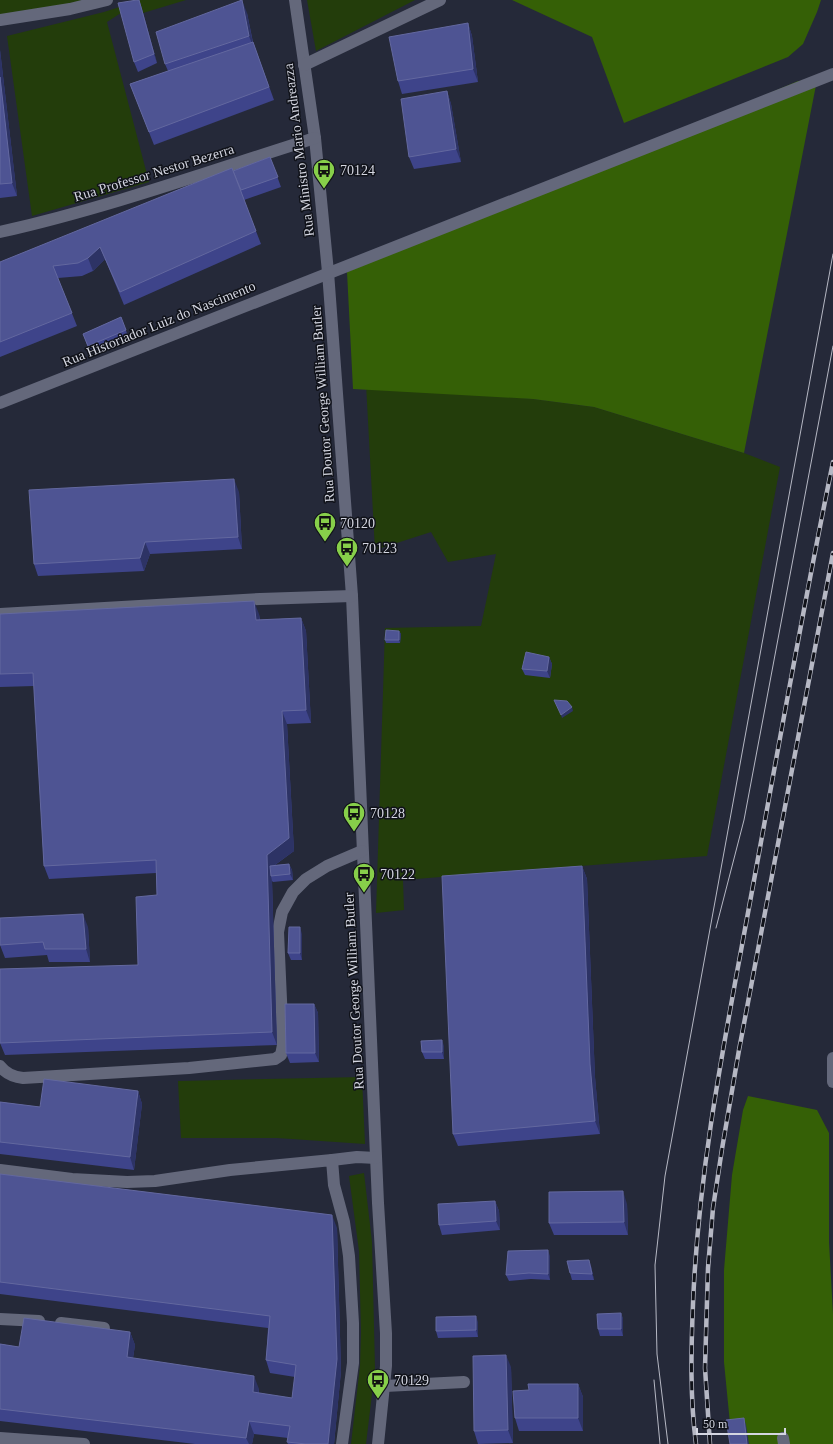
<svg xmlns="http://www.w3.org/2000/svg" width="833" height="1444" font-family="Georgia,serif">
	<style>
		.green { fill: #233d0b }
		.forest { fill: #356006 }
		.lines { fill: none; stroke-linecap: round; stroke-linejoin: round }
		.minor { stroke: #64687b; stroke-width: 12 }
		.tram { stroke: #b6b8c4; stroke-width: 1 }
		.rail-casing { stroke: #b6b8c4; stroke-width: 4.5 }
		.rail { stroke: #101219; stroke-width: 3; stroke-dasharray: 9; stroke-linecap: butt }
		.wall { fill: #3e448a }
		.shaded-wall { fill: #2d3365 }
		.building { fill: #4e5493; stroke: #63689f }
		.labels { text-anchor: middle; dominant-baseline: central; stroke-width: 3; stroke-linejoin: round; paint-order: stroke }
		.street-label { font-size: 14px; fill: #d4d6e1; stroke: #101219 }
		.poi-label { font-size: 14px; fill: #d4d6e1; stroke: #101219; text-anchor: start }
	</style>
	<rect width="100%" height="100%" fill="#252939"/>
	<g class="green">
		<polygon points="0,0 84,0 69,4 0,16"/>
		<polygon points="141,0 186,0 143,13 121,13 107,22 149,182 32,216 7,36 104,12"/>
		<polygon points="307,0 415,0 316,51"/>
		<polygon points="366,384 533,399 594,407 744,453 780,467 707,856 403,880 404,910 376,913 385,628 481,626 496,554 448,562 431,532 375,550"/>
		<polygon points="362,1077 365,1144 277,1138 181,1138 178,1081"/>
		<polygon points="364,1173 372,1242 375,1369 366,1444 351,1444 360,1366 361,1332 359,1251 349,1176"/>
	</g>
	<g class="forest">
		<polygon points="512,0 821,0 817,12 803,44 788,57 624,123 592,37"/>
		<polygon points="817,80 744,453 594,407 533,399 353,389 347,272 798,81"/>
		<polygon points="748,1096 817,1110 829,1133 829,1242 833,1314 833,1444 732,1444 724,1362 724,1270 732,1175 743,1110"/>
	</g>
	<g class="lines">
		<g class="minor">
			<polyline points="295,0 315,138 328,272 352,596 378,1203 386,1333 386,1366 378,1444"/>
			<polyline points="0,20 70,9 107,0"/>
			<polyline points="304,65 440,0"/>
			<path d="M0,232c107,-24 210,-61 315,-94"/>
			<polyline points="0,403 833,74"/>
			<polyline points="0,614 260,599 352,596"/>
			<polyline points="833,1058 833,1082"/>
			<path d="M0,1066c6,8 13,11 23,12l166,-10 86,-9 6,-4 2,-10 -5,-113 4,-20 11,-20 13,-13 21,-13 35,-15"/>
			<polyline points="332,1160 357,1157 376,1158"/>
			<polyline points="0,1170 72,1179 127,1182 155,1181 230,1170 332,1160 334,1185 344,1222 349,1256 353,1323 353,1363 342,1444"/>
			<polyline points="0,1319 39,1321"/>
			<polyline points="61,1323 104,1328"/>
			<polyline points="385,1386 464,1382"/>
			<polyline points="0,1438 84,1444"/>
			<polyline points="783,1438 784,1444"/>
		</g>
		<g class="tram">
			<polyline points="716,928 744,820 833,346"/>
			<polyline points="654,1380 660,1444"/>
			<polyline points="668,1444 657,1354 655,1265 665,1176 833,254"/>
		</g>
		<g class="rail-casing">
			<g id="rail">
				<path d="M696,1444c-6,-46 -5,-93 -3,-140 5,-127 29,-251 52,-375 29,-156 56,-312 88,-467"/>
				<polyline points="710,1444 705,1368 708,1268 713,1208 722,1149 739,1050 833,553"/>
			</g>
		</g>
		<use href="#rail" class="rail"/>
	</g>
	<g class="wall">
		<polygon points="139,0 142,9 157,63 138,72 134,62"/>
		<polygon points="247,13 253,42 274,100 154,145 130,84 168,71 165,64"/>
		<polygon points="468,23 472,36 478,82 402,94 398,81"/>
		<polygon points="0,50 17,196 0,198"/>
		<polygon points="447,91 451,104 461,162 414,169 409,157"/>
		<polygon points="270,157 281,187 244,200 261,244 124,305 105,259 93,271 82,276 58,278 77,326 0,357 0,262 233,171"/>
		<polygon points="121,317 128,336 90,353 83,334"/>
		<polygon points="239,492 242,549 150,554 144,571 38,576 34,564"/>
		<polygon points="0,614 259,614 260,620 301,618 306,631 311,723 287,724 294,851 275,865 289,864 292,870 293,880 273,882 272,881 277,1045 5,1055 0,1043 138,965 157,895 156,873 49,879 44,866 34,686 0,687"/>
		<polygon points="399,631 401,634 400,643 386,643 385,640"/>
		<polygon points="549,657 552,664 550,678 525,675 522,669"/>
		<polygon points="582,866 587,879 595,1077 600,1134 458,1146 453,1134"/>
		<polygon points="88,927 90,962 49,962 47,955 5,958 0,945"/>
		<polygon points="302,934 302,960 291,960 288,953"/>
		<polygon points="314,1004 318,1013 319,1062 290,1063 286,1053"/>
		<polygon points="444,1046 444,1059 425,1059 422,1052"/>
		<polygon points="138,1091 142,1104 134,1170 0,1154 0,1102 40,1107"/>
		<polygon points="0,1174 337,1228 341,1371 334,1444 288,1444 287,1442 288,1438 254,1434 252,1444 195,1444 0,1421 0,1344 19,1347 130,1332 135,1345 133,1358 259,1389 259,1393 292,1398 295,1377 270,1373 266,1360 268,1328 0,1294"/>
		<polygon points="495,1201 499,1211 500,1230 442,1235 439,1225"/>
		<polygon points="627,1204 628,1235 554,1235 549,1223"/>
		<polygon points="550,1256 550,1280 531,1279 509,1281 506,1275"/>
		<polygon points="591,1266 594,1280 572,1280 570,1273"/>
		<polygon points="621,1313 623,1319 623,1336 600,1336 598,1329"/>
		<polygon points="478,1322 478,1337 438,1338 436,1331"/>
		<polygon points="511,1367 513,1443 478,1444 474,1431"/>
		<polygon points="578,1384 583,1397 583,1431 519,1431 515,1418 529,1390"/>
	</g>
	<g class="shaded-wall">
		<polygon points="139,0 142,9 157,63 154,54"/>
		<polygon points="242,0 247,13 254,49 249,36"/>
		<polygon points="468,23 472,36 478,82 473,69"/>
		<polygon points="0,50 17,196 12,183 0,77"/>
		<polygon points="447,91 451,104 461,162 456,149"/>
		<polygon points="100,247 105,259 93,271 88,258"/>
		<polygon points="234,479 239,492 242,549 238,537"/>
		<polygon points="145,542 150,554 144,571 140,558"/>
		<polygon points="254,601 259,614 260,633 256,620"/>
		<polygon points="301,618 306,631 311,723 306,710"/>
		<polygon points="399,631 401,634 400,643 399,640"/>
		<polygon points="549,657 552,664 550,678 547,671"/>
		<polygon points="572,707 573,711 562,718 561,715"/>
		<polygon points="282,711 287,724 294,851 272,867 271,876 272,881 277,1045 272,1032 267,855"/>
		<polygon points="289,864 292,870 293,880 290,874"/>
		<polygon points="582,866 587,879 595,1077 600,1134 595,1121 590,1064"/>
		<polygon points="83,914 88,927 90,962 86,949"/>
		<polygon points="300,927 302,934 302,960 300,953"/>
		<polygon points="314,1004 318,1013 319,1062 315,1053"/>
		<polygon points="442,1040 444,1046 444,1059 442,1052"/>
		<polygon points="138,1091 142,1104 134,1170 130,1157"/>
		<polygon points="623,1191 627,1204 628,1235 624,1222"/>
		<polygon points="495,1201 499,1211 500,1230 496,1221"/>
		<polygon points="332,1215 337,1228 341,1371 334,1444 328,1444"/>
		<polygon points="548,1250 550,1256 550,1280 548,1274"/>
		<polygon points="589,1260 591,1266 594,1280 592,1274"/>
		<polygon points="621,1313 623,1319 623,1336 621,1329"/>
		<polygon points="476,1316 478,1322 478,1337 476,1330"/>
		<polygon points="130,1332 135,1345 131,1370 127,1357"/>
		<polygon points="506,1355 511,1367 513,1443 508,1430"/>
		<polygon points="254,1376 259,1389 257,1405 253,1392"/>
		<polygon points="578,1384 583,1397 583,1431 578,1418"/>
		<polygon points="744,1418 746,1425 749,1444 747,1444"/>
		<polygon points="249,1421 254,1434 252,1444 249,1444 246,1438"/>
	</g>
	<g class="building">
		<polygon points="137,0 139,0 154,54 134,62 118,3"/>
		<polygon points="242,0 249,36 165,64 156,32"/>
		<polygon points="468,23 473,69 398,81 389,37"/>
		<polygon points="253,42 269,87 149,132 130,84"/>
		<polygon points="0,77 12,183 0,184"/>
		<polygon points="447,91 456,149 409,157 401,99"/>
		<polygon points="270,157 278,177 241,190 233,171"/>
		<polygon points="232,168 256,231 120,292 100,247 88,258 78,263 53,266 72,313 0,342 0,262"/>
		<polygon points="121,317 126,330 88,346 83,334"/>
		<polygon points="234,479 238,537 145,542 140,558 34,564 29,490"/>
		<polygon points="254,601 256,620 301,618 306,710 282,711 289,838 267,855 272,1032 0,1043 0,969 138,965 136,897 157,895 156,860 44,866 33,673 0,674 0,614"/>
		<polygon points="386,630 399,631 399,640 385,640"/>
		<polygon points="526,652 549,657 547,671 522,669"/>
		<polygon points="554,700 567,701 572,707 561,715"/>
		<polygon points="289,864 290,874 271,876 270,866"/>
		<polygon points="582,866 590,1064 595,1121 453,1134 442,876"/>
		<polygon points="83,914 86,949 45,949 43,942 0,945 0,918"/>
		<polygon points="289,927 300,927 300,953 288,953"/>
		<polygon points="285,1004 314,1004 315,1053 286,1053"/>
		<polygon points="442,1040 442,1052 422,1052 421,1041"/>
		<polygon points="44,1079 138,1091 130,1157 0,1142 0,1102 40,1107"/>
		<polygon points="0,1174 332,1215 337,1359 328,1444 306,1444 287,1442 290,1426 249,1421 246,1438 0,1409 0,1344 19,1347 24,1318 130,1332 127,1357 254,1376 253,1392 292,1398 296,1365 266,1360 270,1316 0,1282"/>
		<polygon points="623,1191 624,1222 549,1223 549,1192"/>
		<polygon points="495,1201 496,1221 439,1225 438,1204"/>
		<polygon points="548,1250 548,1274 529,1273 506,1275 508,1251"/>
		<polygon points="589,1260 592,1274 570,1273 567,1261"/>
		<polygon points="621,1313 621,1329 598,1329 597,1314"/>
		<polygon points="476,1316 476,1330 436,1331 436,1317"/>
		<polygon points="506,1355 508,1430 474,1431 473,1356"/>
		<polygon points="528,1384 578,1384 578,1418 515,1418 513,1391 529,1390"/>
		<polygon points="744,1418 747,1444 730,1444 726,1420"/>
	</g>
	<defs>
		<g id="bus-pin" transform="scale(1.15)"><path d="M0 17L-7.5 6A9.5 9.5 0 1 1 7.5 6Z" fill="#87cf4a" stroke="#101219"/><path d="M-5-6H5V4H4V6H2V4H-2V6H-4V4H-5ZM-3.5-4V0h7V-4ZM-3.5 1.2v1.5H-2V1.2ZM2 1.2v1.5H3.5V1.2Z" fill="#111"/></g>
	</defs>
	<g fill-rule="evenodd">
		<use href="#bus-pin" x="324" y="170"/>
		<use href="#bus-pin" x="325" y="523"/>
		<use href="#bus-pin" x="347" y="548"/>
		<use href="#bus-pin" x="354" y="813"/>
		<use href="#bus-pin" x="364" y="874"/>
		<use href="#bus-pin" x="378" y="1380"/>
	</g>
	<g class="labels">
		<g class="street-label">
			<text transform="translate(299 150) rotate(-97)">Rua Ministro Mario Andreazza</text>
			<text transform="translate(154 173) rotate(-17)">Rua Professor Nestor Bezerra</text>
			<text transform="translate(159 324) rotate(-22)">Rua Historiador Luiz do Nascimento</text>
			<text transform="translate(323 404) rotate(-94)">Rua Doutor George William Butler</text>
			<text transform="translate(354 991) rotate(-93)">Rua Doutor George William Butler</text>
		</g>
		<g class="poi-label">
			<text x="340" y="170">70124</text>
			<text x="340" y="523">70120</text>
			<text x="362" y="548">70123</text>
			<text x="370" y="813">70128</text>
			<text x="380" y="874">70122</text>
			<text x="394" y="1380">70129</text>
		</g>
	</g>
	<path d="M697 1428v6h88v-6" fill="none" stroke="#d4d6e1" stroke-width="2"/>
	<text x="703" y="1428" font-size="12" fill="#d4d6e1" stroke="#101219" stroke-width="3" paint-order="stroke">50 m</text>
</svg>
